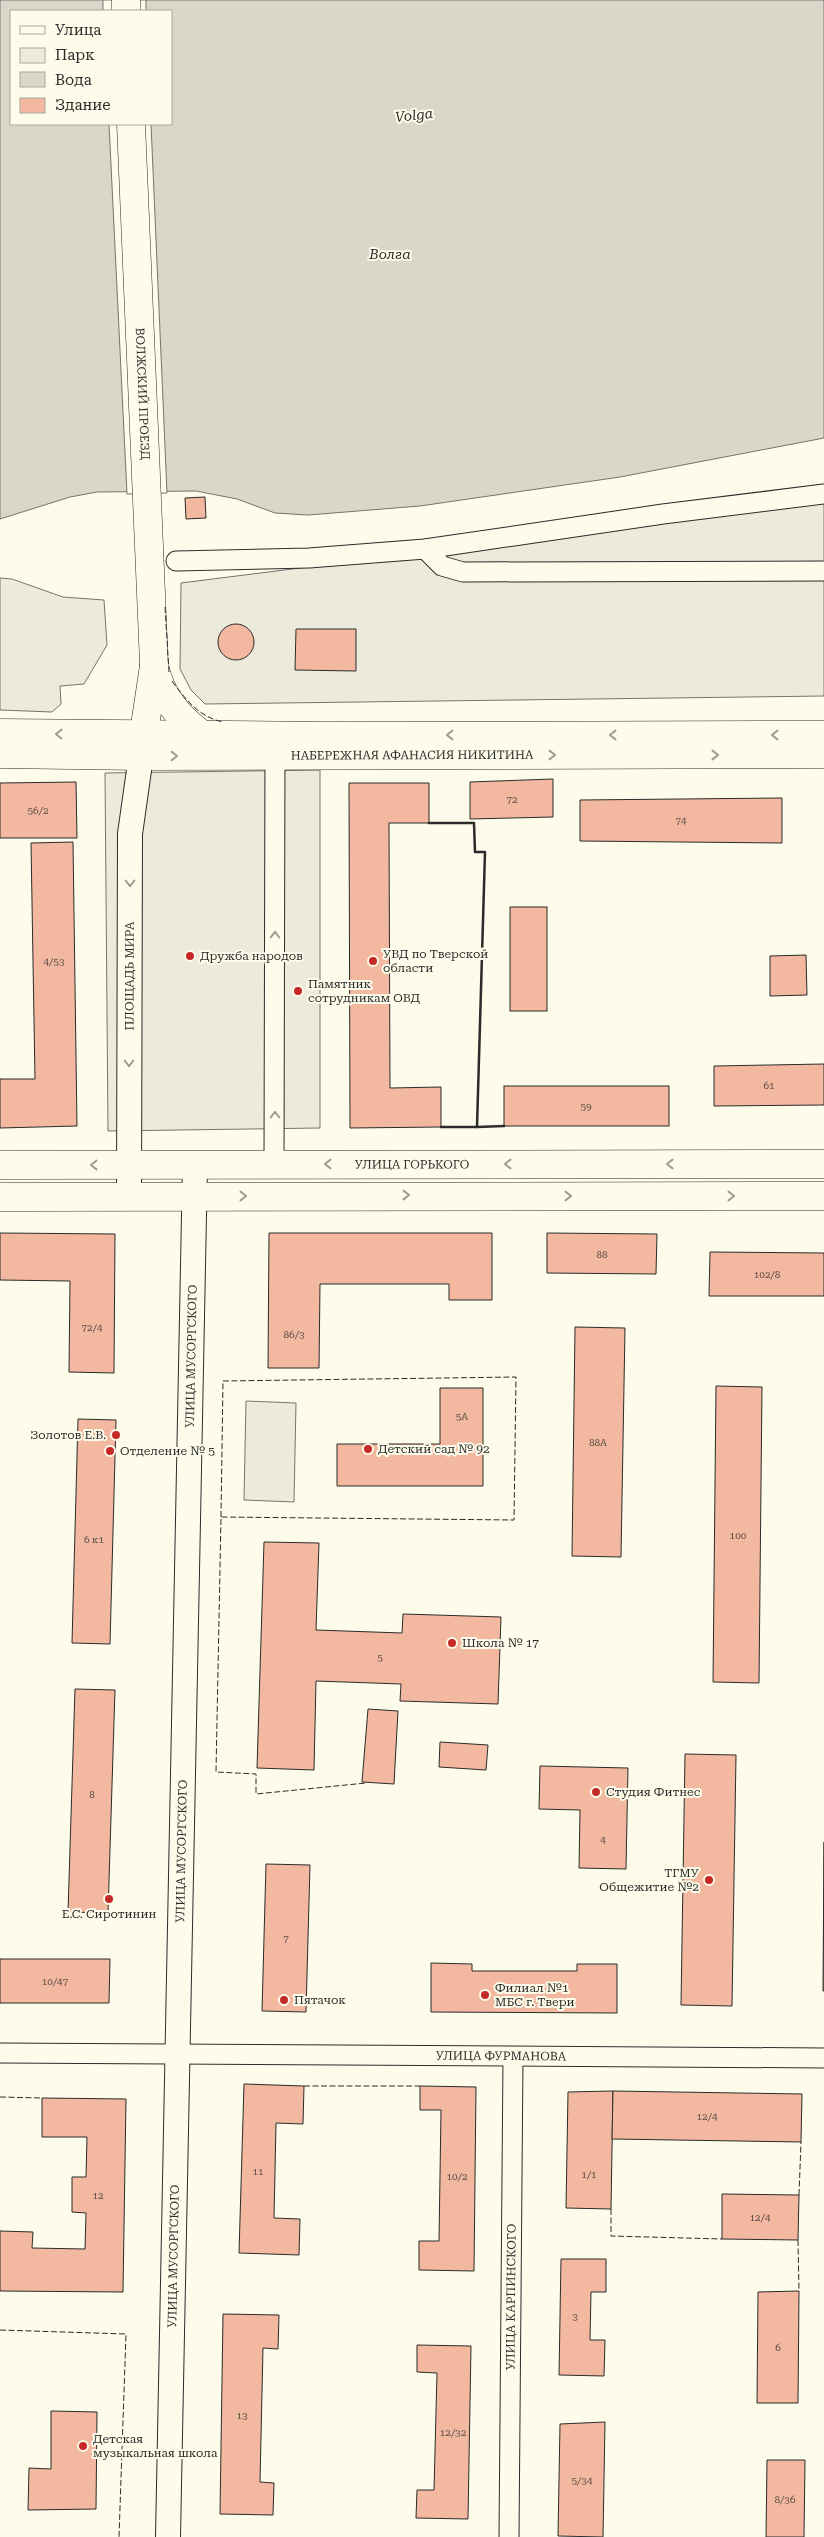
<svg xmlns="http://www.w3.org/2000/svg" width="824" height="2537" font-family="'Roboto Serif',serif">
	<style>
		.green { fill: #ecebdb; stroke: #74746e }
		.parking { fill: #eceadb; stroke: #74746e }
		.water { fill: #d8d7c9; stroke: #74746e; fill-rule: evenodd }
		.pier { fill: #fdfbea; stroke: #74746e }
		.building { fill: #f2b8a0; stroke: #2b2b2b }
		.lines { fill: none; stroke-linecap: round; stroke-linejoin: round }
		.minor-casing { stroke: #2b2b2b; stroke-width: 21 }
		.tertiary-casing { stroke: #2b2b2b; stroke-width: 26 }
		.secondary-casing { stroke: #2b2b2b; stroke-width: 29 }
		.primary-casing { stroke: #2b2b2b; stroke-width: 29 }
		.minor { stroke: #fdfbea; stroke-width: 19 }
		.tertiary { stroke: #fdfbea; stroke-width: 24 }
		.secondary { stroke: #fdfbea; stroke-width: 28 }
		.primary { stroke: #fdfbea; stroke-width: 28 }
		.fence { stroke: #2b2b2b; stroke-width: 1; stroke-dasharray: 6 2.5; stroke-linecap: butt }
		.wall { stroke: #2b2b2b; stroke-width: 2.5 }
		.oneway { stroke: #9e9d94 }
		.poi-dot { fill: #c62828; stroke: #fdfbea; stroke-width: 2 }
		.labels { text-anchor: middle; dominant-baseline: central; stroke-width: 4; stroke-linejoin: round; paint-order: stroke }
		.number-label { font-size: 10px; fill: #5d4e48 }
		.street-label { font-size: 12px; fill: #2b2b2b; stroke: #fdfbea }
		.poi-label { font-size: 12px; fill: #2b2b2b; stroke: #fdfbea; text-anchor: start }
		.water-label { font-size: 14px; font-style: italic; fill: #2b2b2b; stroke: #fdfbea }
	</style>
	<rect width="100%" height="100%" fill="#fdfbea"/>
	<g class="green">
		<polygon points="824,502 824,696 205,704 191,690 180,669 181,583"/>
		<polygon points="0,578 12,579 63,597 104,600 107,645 84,684 60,686 61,704 52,712 0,710"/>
		<polygon points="246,1401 296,1403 294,1502 244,1500"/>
	</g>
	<polygon class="parking" points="320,770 320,1128 108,1131 105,773"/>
	<path class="water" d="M0,0h824v438l-204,39 -200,29 -112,9 -33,-2 -38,-14 -41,-8 -99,1 -27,5 -70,22zM11,11h160v113h-160z"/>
	<g class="pier">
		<rect x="103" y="0" width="43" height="11"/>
		<polygon points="109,124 151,124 167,493 127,494"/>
	</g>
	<g class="building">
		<polygon points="205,497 206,518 186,519 185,498"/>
		<circle cx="236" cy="642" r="18"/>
		<polygon points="296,629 356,629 356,671 295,670"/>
		<polygon points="553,779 553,817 470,819 470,782"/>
		<polygon points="76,782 77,838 0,838 0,783"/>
		<polygon points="349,783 429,783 429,823 389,823 390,1088 441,1087 441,1127 350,1128"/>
		<polygon points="782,798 782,843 580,841 580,800"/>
		<polygon points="73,842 77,1126 0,1128 0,1079 35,1079 31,843"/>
		<rect x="510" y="907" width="37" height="104"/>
		<polygon points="806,955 807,995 770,996 770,956"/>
		<polygon points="824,1064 824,1105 714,1106 714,1066"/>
		<rect x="504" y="1086" width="165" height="40"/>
		<polygon points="0,1233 115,1234 114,1373 69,1372 70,1281 0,1280"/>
		<polygon points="269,1233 492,1233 492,1300 449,1300 449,1284 320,1284 319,1368 268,1368"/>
		<polygon points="547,1233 657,1234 656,1274 547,1273"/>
		<polygon points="710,1252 824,1253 824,1296 709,1296"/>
		<polygon points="575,1327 625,1328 621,1557 572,1556"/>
		<polygon points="716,1386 762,1387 759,1683 713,1682"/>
		<polygon points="440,1388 483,1388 483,1486 337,1486 337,1444 440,1444"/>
		<polygon points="78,1419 116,1420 110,1644 72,1643"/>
		<polygon points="264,1542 319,1543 316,1630 402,1633 403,1614 501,1617 498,1704 400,1701 401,1684 316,1681 314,1770 257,1768"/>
		<polygon points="75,1689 115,1690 108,1913 68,1912"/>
		<polygon points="368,1709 398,1711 394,1784 362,1782"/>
		<polygon points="440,1742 488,1745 486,1770 439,1767"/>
		<polygon points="685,1754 736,1755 732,2006 681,2005"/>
		<polygon points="540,1766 628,1768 626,1869 579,1868 580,1810 539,1809"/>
		<polygon points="824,1842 824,1991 823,1991"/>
		<polygon points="266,1864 310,1865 306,2012 262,2011"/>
		<polygon points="0,1959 110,1959 109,2003 0,2003"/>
		<polygon points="431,1963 472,1964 472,1971 577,1971 577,1964 617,1964 617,2013 431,2012"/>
		<polygon points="244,2084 304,2086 303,2124 276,2123 274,2218 300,2219 299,2255 239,2253"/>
		<polygon points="420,2086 476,2087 474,2271 419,2270 419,2241 439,2241 441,2110 420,2110"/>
		<polygon points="613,2091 611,2209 566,2208 568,2092"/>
		<polygon points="613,2091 802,2094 801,2142 612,2139"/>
		<polygon points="42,2098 126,2099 123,2292 0,2291 0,2231 33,2232 32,2248 85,2249 86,2213 72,2212 72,2177 86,2177 87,2137 42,2137"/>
		<polygon points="722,2194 799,2195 798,2240 722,2239"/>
		<polygon points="561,2259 606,2259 606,2292 591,2292 590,2340 605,2340 604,2376 559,2375"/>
		<polygon points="799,2291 798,2403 757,2403 758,2292"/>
		<polygon points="223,2314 279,2315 278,2349 263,2348 260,2482 274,2483 273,2515 220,2514"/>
		<polygon points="417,2345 471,2346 468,2519 416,2518 417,2490 434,2490 437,2373 417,2372"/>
		<polygon points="51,2411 97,2412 96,2509 28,2510 29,2468 51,2469"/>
		<polygon points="605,2422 603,2537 558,2536 560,2424"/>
		<polygon points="767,2460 805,2460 804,2537 766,2537"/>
	</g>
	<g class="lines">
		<g class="minor-casing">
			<g id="minor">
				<polyline points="425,549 442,566 463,572 824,571"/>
				<polyline points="176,561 309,558 425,549 663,514 824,494"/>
				<polyline points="274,1164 275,745"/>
				<path id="s1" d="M0,2053l824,5"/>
				<path id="s2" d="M509,2537l4,-480"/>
			</g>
		</g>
		<g class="tertiary-casing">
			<g id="tertiary">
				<path id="s3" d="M129,1196l1,-362 11,-78"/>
				<path id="s4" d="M168,2537l27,-1373"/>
			</g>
		</g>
		<g class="secondary-casing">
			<g id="secondary">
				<polyline points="126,0 126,11"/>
				<path id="s5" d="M131,124l23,540c6,34 27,56 54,75"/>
				<polyline points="0,733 324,736 824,735"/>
				<polyline points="141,752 154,666"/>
				<path id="s6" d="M0,754l141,2 683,-2"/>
			</g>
		</g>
		<g class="primary-casing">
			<g id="primary">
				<path id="s7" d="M0,1165l824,-1"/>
				<polyline points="0,1197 824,1196"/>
			</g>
		</g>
		<use href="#minor" class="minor"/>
		<use href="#tertiary" class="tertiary"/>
		<use href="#secondary" class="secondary"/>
		<use href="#primary" class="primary"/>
		<g class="fence">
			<polyline points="165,607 169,672"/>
			<path d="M172,681c14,19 27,36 51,41"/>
			<polyline points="221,1517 223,1381 516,1377 514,1520 221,1517 216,1772 256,1774 256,1794 366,1783"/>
			<polyline points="304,2086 420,2086"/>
			<polyline points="0,2097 42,2098"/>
			<polyline points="799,2195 801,2142"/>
			<polyline points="611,2209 611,2236 722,2239"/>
			<polyline points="798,2240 799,2291"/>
			<polyline points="0,2330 126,2334 119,2537"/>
		</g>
		<g class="wall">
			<polyline points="429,823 474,823 475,852 485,852 477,1127 441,1127"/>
			<polyline points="477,1127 504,1126"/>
		</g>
	</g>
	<defs><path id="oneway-chevron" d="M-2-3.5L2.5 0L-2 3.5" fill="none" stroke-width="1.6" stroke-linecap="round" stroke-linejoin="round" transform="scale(1.25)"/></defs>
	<g class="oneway">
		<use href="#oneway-chevron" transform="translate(59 734) rotate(-179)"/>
		<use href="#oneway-chevron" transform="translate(450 735) rotate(180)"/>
		<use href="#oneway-chevron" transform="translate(613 735) rotate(180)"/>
		<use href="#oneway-chevron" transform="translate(775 735) rotate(180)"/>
		<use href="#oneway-chevron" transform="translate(552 755)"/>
		<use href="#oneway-chevron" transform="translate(715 755)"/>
		<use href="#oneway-chevron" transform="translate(174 756)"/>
		<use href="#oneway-chevron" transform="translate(130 883) rotate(90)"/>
		<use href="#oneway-chevron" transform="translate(275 935) rotate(-90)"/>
		<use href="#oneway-chevron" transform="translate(129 1063) rotate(90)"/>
		<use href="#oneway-chevron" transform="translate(275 1115) rotate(-90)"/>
		<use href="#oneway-chevron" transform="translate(328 1164) rotate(-180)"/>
		<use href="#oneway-chevron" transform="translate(508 1164) rotate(-180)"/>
		<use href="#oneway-chevron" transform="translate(670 1164) rotate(-180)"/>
		<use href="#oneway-chevron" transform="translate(94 1165) rotate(180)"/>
		<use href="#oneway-chevron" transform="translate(406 1195)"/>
		<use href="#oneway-chevron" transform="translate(243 1196)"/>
		<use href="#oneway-chevron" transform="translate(568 1196)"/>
		<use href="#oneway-chevron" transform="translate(731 1196)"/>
	</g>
	<g class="poi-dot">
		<circle cx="190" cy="956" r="5"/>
		<circle cx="373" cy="961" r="5"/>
		<circle cx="298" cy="991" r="5"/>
		<circle cx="116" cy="1435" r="5"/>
		<circle cx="368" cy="1449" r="5"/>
		<circle cx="110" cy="1451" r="5"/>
		<circle cx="452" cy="1643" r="5"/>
		<circle cx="596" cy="1792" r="5"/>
		<circle cx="709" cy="1880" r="5"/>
		<circle cx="109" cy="1899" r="5"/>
		<circle cx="485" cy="1995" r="5"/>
		<circle cx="284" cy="2000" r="5"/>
		<circle cx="83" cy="2446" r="5"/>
	</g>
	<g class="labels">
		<g class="number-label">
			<text x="512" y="799">72</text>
			<text x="38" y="810">56/2</text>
			<text x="681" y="820">74</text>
			<text x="54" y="961">4/53</text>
			<text x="769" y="1085">61</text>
			<text x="586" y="1106">59</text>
			<text x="602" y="1254">88</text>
			<text x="767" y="1274">102/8</text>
			<text x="92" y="1327">72/4</text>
			<text x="294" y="1334">86/3</text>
			<text x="462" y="1416">5А</text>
			<text x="598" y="1442">88А</text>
			<text x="738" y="1535">100</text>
			<text x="94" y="1539">6 к1</text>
			<text x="380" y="1657">5</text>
			<text x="92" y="1794">8</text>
			<text x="603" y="1839">4</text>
			<text x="286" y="1938">7</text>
			<text x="55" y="1981">10/47</text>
			<text x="707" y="2116">12/4</text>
			<text x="258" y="2171">11</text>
			<text x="589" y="2174">1/1</text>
			<text x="457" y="2176">10/2</text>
			<text x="98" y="2195">12</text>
			<text x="760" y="2217">12/4</text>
			<text x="575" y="2316">3</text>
			<text x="778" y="2347">6</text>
			<text x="242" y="2415">13</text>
			<text x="453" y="2432">12/32</text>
			<text x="582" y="2480">5/34</text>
			<text x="785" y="2499">8/36</text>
		</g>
		<g class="street-label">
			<text stroke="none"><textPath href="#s5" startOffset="270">ВОЛЖСКИЙ ПРОЕЗД</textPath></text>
			<text stroke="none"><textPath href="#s6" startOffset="412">НАБЕРЕЖНАЯ АФАНАСИЯ НИКИТИНА</textPath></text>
			<text stroke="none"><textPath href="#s3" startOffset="220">ПЛОЩАДЬ МИРА</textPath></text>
			<text stroke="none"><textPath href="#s7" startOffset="412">УЛИЦА ГОРЬКОГО</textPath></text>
			<text stroke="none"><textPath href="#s4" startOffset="1181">УЛИЦА МУСОРГСКОГО</textPath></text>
			<text stroke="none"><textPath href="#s4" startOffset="686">УЛИЦА МУСОРГСКОГО</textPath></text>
			<text stroke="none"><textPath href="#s1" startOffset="501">УЛИЦА ФУРМАНОВА</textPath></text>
			<text stroke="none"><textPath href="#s4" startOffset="281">УЛИЦА МУСОРГСКОГО</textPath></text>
			<text stroke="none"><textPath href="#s2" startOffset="240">УЛИЦА КАРПИНСКОГО</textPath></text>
		</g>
		<g class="poi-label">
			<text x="383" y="954">УВД по Тверской<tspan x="383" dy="14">области</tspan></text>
			<text x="200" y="956">Дружба народов</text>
			<text x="308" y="984">Памятник<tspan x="308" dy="14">сотрудникам ОВД</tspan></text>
			<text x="106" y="1435" text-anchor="end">Золотов Е.В.</text>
			<text x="378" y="1449">Детский сад № 92</text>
			<text x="120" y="1451">Отделение № 5</text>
			<text x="462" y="1643">Школа № 17</text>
			<text x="606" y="1792">Студия Фитнес</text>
			<text x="699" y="1873" text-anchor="end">ТГМУ<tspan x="699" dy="14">Общежитие №2</tspan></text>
			<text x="109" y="1914" text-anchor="middle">Е.С. Сиротинин</text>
			<text x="495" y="1988">Филиал №1<tspan x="495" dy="14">МБС г. Твери</tspan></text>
			<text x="294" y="2000">Пятачок</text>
			<text x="93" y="2439">Детская<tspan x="93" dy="14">музыкальная школа</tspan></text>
		</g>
		<g class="water-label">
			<text transform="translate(414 115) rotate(-6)">Volga</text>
			<text x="390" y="254">Волга</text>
		</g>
	</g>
	<rect x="10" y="10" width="162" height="115" fill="#fdfbea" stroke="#a9a89e"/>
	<rect x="20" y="26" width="25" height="8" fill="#fdfbea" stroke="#a9a89e"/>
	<text x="55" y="35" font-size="15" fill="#2b2b2b">Улица</text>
	<rect x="20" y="48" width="25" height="15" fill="#ecebdb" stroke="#a9a89e"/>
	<text x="55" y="60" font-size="15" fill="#2b2b2b">Парк</text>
	<rect x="20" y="72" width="25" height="15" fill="#d8d7c9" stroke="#a9a89e"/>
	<text x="55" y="85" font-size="15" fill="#2b2b2b">Вода</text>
	<rect x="20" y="98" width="25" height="15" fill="#f2b8a0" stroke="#a9a89e"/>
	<text x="55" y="110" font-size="15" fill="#2b2b2b">Здание</text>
</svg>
